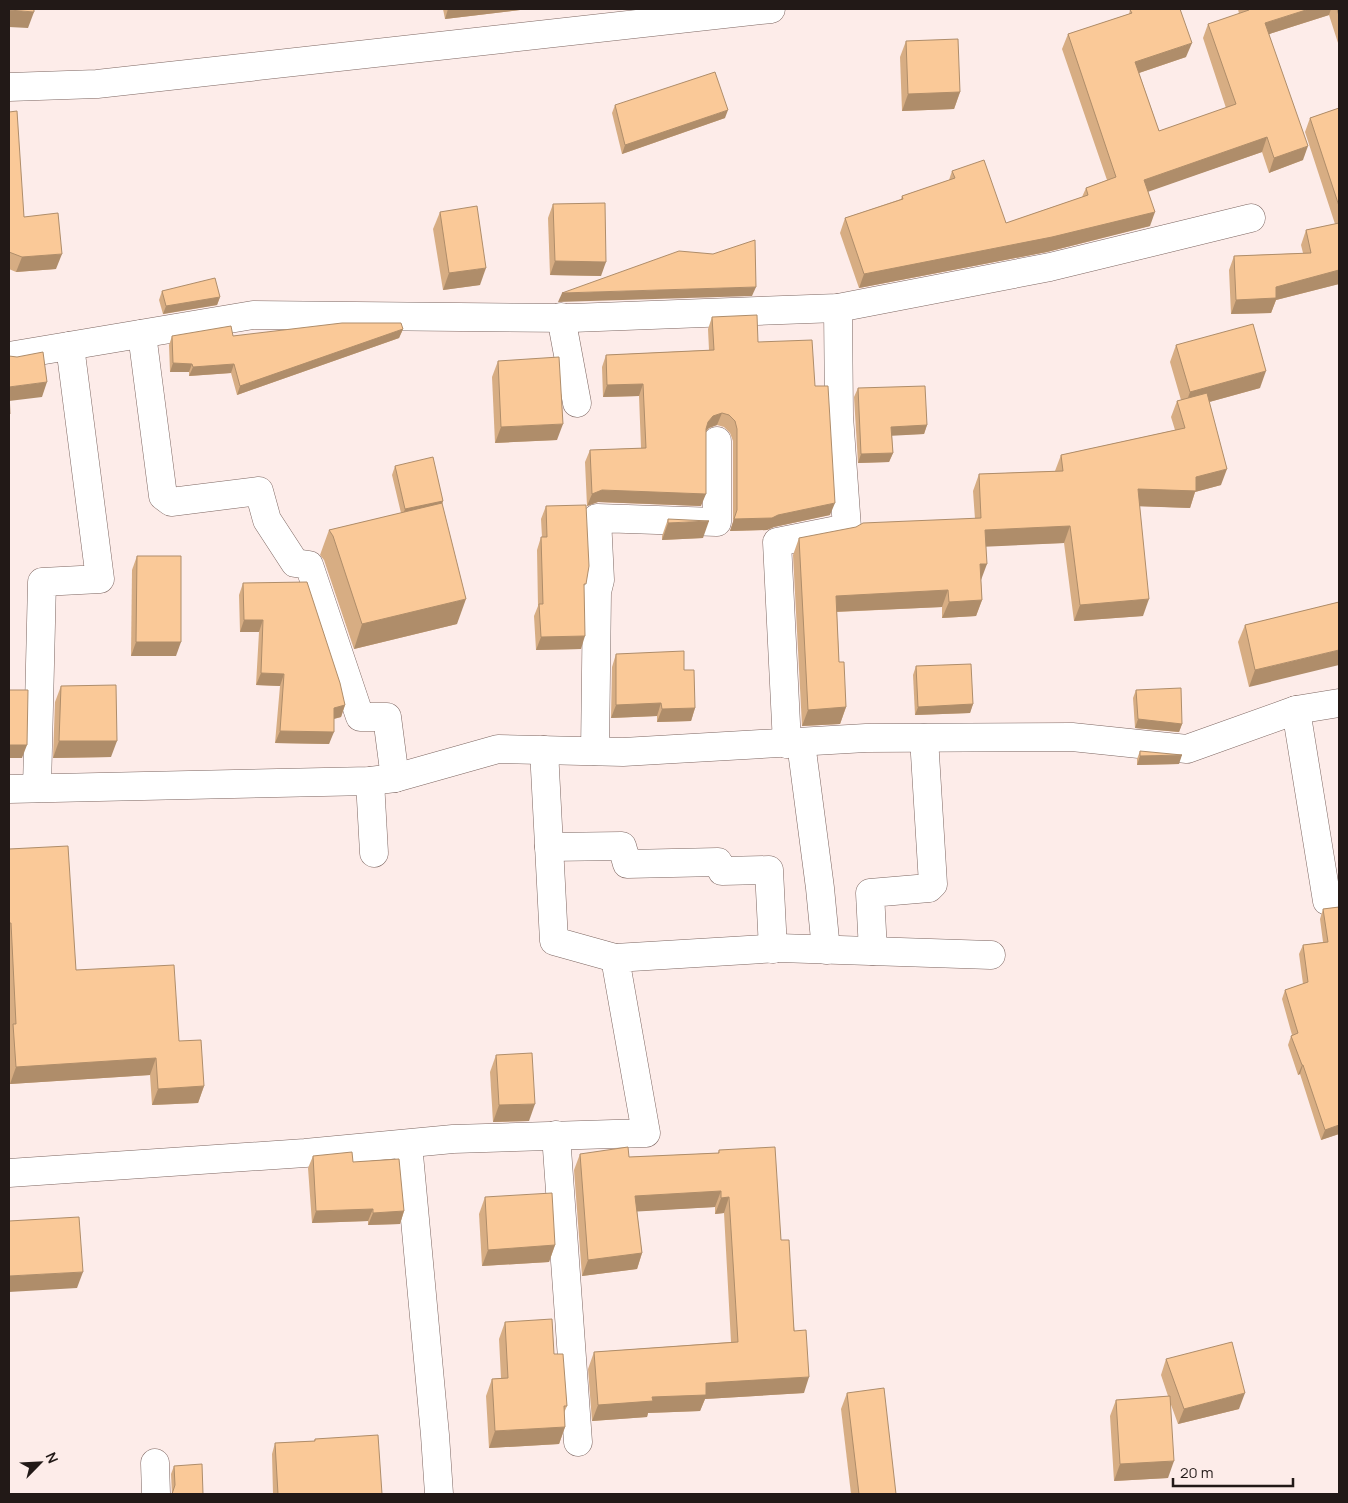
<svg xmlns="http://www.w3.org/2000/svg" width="1348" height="1503" font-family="Manrope,sans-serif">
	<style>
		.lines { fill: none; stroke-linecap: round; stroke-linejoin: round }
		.minor-casing { stroke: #7d6661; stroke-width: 29 }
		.minor { stroke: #fff; stroke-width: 28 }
		.wall { fill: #d7ad83 }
		.shaded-wall { fill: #af8d6a }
		.building { fill: #fac998; stroke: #af8d6a }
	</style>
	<rect width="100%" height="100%" fill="#fdece9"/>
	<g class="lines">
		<g class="minor-casing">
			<g id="minor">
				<polyline points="9,87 97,84 771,9"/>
				<polyline points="561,317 577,403"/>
				<polyline points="142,334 163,496 171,502 259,491 267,520 295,563 309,565 360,717 387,717 395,778"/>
				<polyline points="9,356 253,315 572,318 838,308 1050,267 1251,218"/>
				<polyline points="1296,710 1327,901 1339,898"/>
				<polyline points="801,743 820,888 826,950"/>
				<polyline points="787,744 777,542 847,528 839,416 838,308"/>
				<polyline points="544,750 554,941 615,958"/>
				<polyline points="595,751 597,592 600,580 597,518 717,522 717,441"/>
				<polyline points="370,781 374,853"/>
				<polyline points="37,788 42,582 100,579 70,346"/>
				<polyline points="9,789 370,781 395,778 498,749 623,752 866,738 1072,737 1187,749 1296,710 1339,703"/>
				<polyline points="549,847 622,846 627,864 718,862 722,871 769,870 773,949"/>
				<polyline points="873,951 870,893 929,888 933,884 924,738"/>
				<polyline points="556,1135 578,1442"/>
				<polyline points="408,1144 435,1435 439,1494"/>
				<polyline points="9,1173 305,1153 453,1139 646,1133 615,958 779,948 991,955"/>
				<polyline points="155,1463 156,1494"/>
			</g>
		</g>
		<use href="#minor" class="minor"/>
	</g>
	<g class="wall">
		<polygon points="443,9 520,9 520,10 445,19"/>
		<polygon points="1238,9 1339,9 1339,46 1329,15 1269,34 1303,160 1269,173 1262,152 1148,191 1150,226 1047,252 859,288 840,233 845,218 901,199 902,196 949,180 952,171 1006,223 1082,197 1086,188 1107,180 1062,49 1068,34 1129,14 1130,10 1186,57 1139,73 1159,131 1226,108 1203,38 1208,24 1239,14"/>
		<polygon points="906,41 960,92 954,109 902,111 900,57"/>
		<polygon points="615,105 725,118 622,154 612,113"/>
		<polygon points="1339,108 1339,284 1276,300 1271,313 1231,314 1229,270 1234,256 1303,253 1301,245 1306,230 1335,224 1305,132 1310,118"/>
		<polygon points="9,112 24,217 56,269 16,272 9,269"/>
		<polygon points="553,204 601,276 550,275 548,218"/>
		<polygon points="440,212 480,285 443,290 433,229"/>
		<polygon points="162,291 220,297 217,305 163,314 159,300"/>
		<polygon points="712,317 758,342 815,386 830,515 774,527 767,530 730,531 733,522 733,441 730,433 724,427 717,425 709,428 706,431 701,506 598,502 587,506 585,462 590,450 641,448 639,396 603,397 602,367 606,355 709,350 708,329"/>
		<polygon points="403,329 399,338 237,395 231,373 189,376 189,372 170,372 169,345 172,336 233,336"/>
		<polygon points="1176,345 1260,388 1209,402 1221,485 1195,492 1190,508 1139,506 1143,616 1074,621 1064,543 986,546 981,580 982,600 976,616 942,618 942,607 837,612 839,662 846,707 840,724 802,726 793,555 799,538 975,519 973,491 979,474 1055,471 1061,455 1175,430 1171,417 1177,401 1181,400 1170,362"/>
		<polygon points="498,361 557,440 495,443 492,377"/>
		<polygon points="858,388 927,425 924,434 892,435 893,453 889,462 858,463 854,397"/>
		<polygon points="395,466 443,501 442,504 457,624 354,649 324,560 320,555 329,530 401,513 392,475"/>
		<polygon points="546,506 584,589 581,649 536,650 534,616 538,606 537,550 541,537 542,537 541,519"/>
		<polygon points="668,519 703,538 662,540 662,536"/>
		<polygon points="137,556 176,656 131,656 132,570"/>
		<polygon points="243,583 345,705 341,717 334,719 329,744 275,743 280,686 256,685 259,632 240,632 239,595"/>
		<polygon points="1339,602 1249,687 1238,642 1245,625"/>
		<polygon points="616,654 684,670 695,708 691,721 657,722 657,716 611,718 612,667"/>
		<polygon points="916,666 973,704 970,713 915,715 913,675"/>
		<polygon points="61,686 111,757 53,758 55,702"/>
		<polygon points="1136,690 1182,724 1179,732 1135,728 1133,698"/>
		<polygon points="1140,751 1179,764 1137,765 1137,759"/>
		<polygon points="9,849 76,970 179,1041 204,1086 198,1103 152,1105 150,1075 10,1084 9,1069"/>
		<polygon points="1339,907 1339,1134 1321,1140 1300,1074 1298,1075 1288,1045 1291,1036 1292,1035 1282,999 1285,990 1303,984 1299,954 1303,945 1323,942 1320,919 1323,909"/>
		<polygon points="496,1055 529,1121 493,1122 490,1072"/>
		<polygon points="719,1150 781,1240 804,1393 705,1399 700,1411 648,1413 647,1417 592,1421 588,1369 594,1352 731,1342 724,1213 715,1214 715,1207 637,1211 642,1253 637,1269 582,1276 574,1170 580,1154 629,1157 718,1153"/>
		<polygon points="313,1156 353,1162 404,1211 400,1224 368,1225 368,1221 312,1223 308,1168"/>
		<polygon points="485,1197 555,1245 549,1262 482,1266 479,1214"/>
		<polygon points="505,1322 554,1354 567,1406 564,1413 565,1427 559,1444 489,1448 486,1396 492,1379 501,1378 499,1339"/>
		<polygon points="1166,1359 1239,1409 1178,1424 1170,1402 1168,1478 1114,1481 1110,1416 1116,1400 1168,1396 1161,1375"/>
		<polygon points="847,1393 896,1494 851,1494 841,1409"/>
		<polygon points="315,1439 382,1494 273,1494 272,1454 275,1443 314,1441"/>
		<polygon points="174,1466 203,1494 172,1494 171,1474"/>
	</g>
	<g class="shaded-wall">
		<polygon points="448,9 520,9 520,10 445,19"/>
		<polygon points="1309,9 1331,9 1329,15 1260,37 1265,23"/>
		<polygon points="9,10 34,12 28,28 9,27"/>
		<polygon points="1192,43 1186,57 1130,76 1135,62"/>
		<polygon points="960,92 954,109 902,111 908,94"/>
		<polygon points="728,110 725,118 622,154 625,145"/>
		<polygon points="1267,137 1262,152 1139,195 1144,180"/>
		<polygon points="1308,146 1303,160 1269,173 1274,158"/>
		<polygon points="1155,212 1150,226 1047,252 859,288 864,274"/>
		<polygon points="62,254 56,269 16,272 22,257"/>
		<polygon points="555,261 606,262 601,276 550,275"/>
		<polygon points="486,268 480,285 443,290 449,273"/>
		<polygon points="1339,270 1339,284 1276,300 1271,313 1231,314 1236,300 1276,287"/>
		<polygon points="756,287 752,296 558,302 562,293"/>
		<polygon points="220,297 217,305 163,314 166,306"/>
		<polygon points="403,329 399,338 237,395 240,386"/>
		<polygon points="173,363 192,364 189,372 170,372"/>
		<polygon points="234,364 231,373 189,376 193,367"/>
		<polygon points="1266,371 1260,388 1184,409 1190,392"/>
		<polygon points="47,382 42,397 9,401 9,387"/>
		<polygon points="643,384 639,396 603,397 607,385"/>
		<polygon points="722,413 717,425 709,428 703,434 708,422 713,416"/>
		<polygon points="563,424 557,440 495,443 501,427"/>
		<polygon points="927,425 924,434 888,436 891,427"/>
		<polygon points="893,453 889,462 858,463 861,454"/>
		<polygon points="1227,469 1221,485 1195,492 1190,508 1132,506 1138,489 1196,477"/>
		<polygon points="602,490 706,494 701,506 598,502 587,506 592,494"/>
		<polygon points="443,501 440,509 402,517 405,509"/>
		<polygon points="835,503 830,515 774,527 767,530 730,531 734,519 778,515"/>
		<polygon points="709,521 703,538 662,540 668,523"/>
		<polygon points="1070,526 1064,543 979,547 985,530"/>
		<polygon points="980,564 987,564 981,580"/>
		<polygon points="948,590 942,607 830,612 836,596"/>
		<polygon points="466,599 457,624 354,649 362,624"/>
		<polygon points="1149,599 1143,616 1074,621 1080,605"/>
		<polygon points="982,600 976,616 942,618 949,602"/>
		<polygon points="244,620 263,620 259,632 240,632"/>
		<polygon points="585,636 581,649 536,650 541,637"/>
		<polygon points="136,642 181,642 176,656 131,656"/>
		<polygon points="1339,650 1339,665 1249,687 1255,670"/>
		<polygon points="261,673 284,674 280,686 256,685"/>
		<polygon points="661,703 657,716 611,718 616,705"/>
		<polygon points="973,704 970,713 915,715 918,707"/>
		<polygon points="345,705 341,717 329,720 334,708"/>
		<polygon points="846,707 840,724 802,726 808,710"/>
		<polygon points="695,708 691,721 657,722 662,709"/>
		<polygon points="1138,719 1182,724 1179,732 1135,728"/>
		<polygon points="280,731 334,732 329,744 275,743"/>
		<polygon points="59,741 117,741 111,757 53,758"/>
		<polygon points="9,745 27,745 22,758 9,758"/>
		<polygon points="1182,755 1179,764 1137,765 1140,756"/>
		<polygon points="156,1058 150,1075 10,1084 16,1067"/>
		<polygon points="1302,1065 1303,1065 1300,1074 1298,1075"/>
		<polygon points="204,1086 198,1103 152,1105 158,1089"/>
		<polygon points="535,1104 529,1121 493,1122 499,1105"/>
		<polygon points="1339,1125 1339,1134 1321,1140 1325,1130"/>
		<polygon points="721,1191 715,1207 629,1212 635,1196"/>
		<polygon points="729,1197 724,1213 715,1214 721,1198"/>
		<polygon points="373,1209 368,1221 312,1223 316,1211"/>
		<polygon points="404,1211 400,1224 368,1225 373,1213"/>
		<polygon points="555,1245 549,1262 482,1266 488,1250"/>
		<polygon points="642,1253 637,1269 582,1276 588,1260"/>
		<polygon points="83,1272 77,1288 9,1292 9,1276"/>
		<polygon points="809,1377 804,1393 705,1399 700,1411 648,1413 647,1417 592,1421 598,1405 652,1397 706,1383"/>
		<polygon points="1245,1393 1239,1409 1178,1424 1184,1409"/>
		<polygon points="565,1427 559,1444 489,1448 495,1431"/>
		<polygon points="1174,1461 1168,1478 1114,1481 1120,1464"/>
	</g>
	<g class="building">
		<polygon points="9,9 34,9 34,12 9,10"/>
		<polygon points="1133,9 1180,9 1192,43 1135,62 1159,131 1236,104 1208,24 1249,10 1248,9 1309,9 1265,23 1308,146 1274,158 1267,137 1144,180 1155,212 1052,237 864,274 845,218 903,199 902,196 955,178 952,171 984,160 1006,223 1088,195 1086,188 1116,177 1068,34 1132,13 1130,10"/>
		<polygon points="1337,9 1339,9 1339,16"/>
		<polygon points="958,39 960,92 908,94 906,41"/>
		<polygon points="715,72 728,110 625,145 615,105"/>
		<polygon points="1339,108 1339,206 1310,118"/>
		<polygon points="17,111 24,217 58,213 62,254 22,257 9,252 9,112"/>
		<polygon points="605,203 606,262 555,261 553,204"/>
		<polygon points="477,206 486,268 449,273 440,212"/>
		<polygon points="1339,223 1339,270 1276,287 1276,298 1236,300 1234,256 1311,253 1306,230"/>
		<polygon points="755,240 756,287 562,293 679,251 713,254"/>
		<polygon points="215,278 220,297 166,306 162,291"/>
		<polygon points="757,315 758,342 812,340 815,386 828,386 835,503 778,515 772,518 734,519 737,510 737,429 735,421 729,415 722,413 713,416 708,422 706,429 706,494 602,490 592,494 590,450 646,448 643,384 607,385 606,355 714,350 712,317"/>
		<polygon points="342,323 401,323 403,329 240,386 234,364 193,367 192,364 173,363 172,336 231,326 233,336"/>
		<polygon points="1253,324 1266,371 1190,392 1176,345"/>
		<polygon points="43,352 47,382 9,387 9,356 17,357"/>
		<polygon points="559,357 563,424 501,427 498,361"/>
		<polygon points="925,386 927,425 891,427 893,453 861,454 858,388"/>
		<polygon points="9,392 10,414 9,415"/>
		<polygon points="1207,393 1227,469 1196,477 1196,491 1138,489 1149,599 1080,605 1070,526 985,530 987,564 980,564 982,600 949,602 948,590 836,596 839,662 844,662 846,707 808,710 799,538 856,527 863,523 981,518 979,474 1063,471 1061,455 1185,428 1177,401"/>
		<polygon points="433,457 443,501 405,509 395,466"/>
		<polygon points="442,503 466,599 362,624 333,536 329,530"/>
		<polygon points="586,505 589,566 586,584 584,584 585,636 541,637 539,604 543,604 541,537 547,537 546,506"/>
		<polygon points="668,519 709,521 668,523"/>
		<polygon points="137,556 181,556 181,642 136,642"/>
		<polygon points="307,582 340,683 345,705 334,708 334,732 280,731 284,674 261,673 263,620 244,620 243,583"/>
		<polygon points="1339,602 1339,650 1255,670 1245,625"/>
		<polygon points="684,651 684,670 694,670 695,708 662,709 661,703 616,705 616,654"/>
		<polygon points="971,664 973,704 918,707 916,666"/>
		<polygon points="116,685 117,741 59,741 61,686"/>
		<polygon points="1181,688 1182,724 1138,719 1136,690"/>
		<polygon points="9,690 28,690 27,745 9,745"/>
		<polygon points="1140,751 1182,755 1140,756"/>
		<polygon points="68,846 76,970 174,965 179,1041 201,1040 204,1086 158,1089 156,1058 16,1067 13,1024 16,1024 11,923 9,923 9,849"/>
		<polygon points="1339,907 1339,1125 1325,1130 1303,1065 1302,1065 1291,1036 1298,1033 1285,990 1308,982 1303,945 1328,942 1323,909"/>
		<polygon points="532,1053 535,1104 499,1105 496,1055"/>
		<polygon points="628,1147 629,1157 719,1153 719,1150 775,1147 781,1240 789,1240 794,1331 806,1330 809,1377 706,1383 706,1395 652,1397 653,1401 598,1405 594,1352 738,1342 729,1197 721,1198 721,1191 635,1196 642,1253 588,1260 580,1154"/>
		<polygon points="352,1152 353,1162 399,1159 404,1211 373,1213 373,1209 316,1211 313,1156"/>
		<polygon points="552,1193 555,1245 488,1250 485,1197"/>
		<polygon points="79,1217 83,1272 9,1276 9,1221"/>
		<polygon points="552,1319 554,1354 563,1354 567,1406 564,1406 565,1427 495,1431 492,1379 508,1378 505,1322"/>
		<polygon points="1232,1342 1245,1393 1184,1409 1166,1359"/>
		<polygon points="884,1388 896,1494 859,1494 847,1393"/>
		<polygon points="1170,1396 1174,1461 1120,1464 1116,1400"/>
		<polygon points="378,1435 382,1494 278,1494 275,1443 315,1441 315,1439"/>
		<polygon points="202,1464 203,1494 172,1494 175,1485 174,1466"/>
	</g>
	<rect width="1348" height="1503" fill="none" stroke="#221917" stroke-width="20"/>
	<g transform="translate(40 1463) rotate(66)" stroke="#fdece9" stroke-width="4" paint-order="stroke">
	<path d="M0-4L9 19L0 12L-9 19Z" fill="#221917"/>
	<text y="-8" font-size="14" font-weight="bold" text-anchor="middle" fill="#221917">N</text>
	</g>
	<path d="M1173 1478v8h120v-8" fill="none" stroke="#221917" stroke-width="2.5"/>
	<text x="1180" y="1478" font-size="15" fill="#221917" stroke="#fdece9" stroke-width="4" paint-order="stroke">20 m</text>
</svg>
